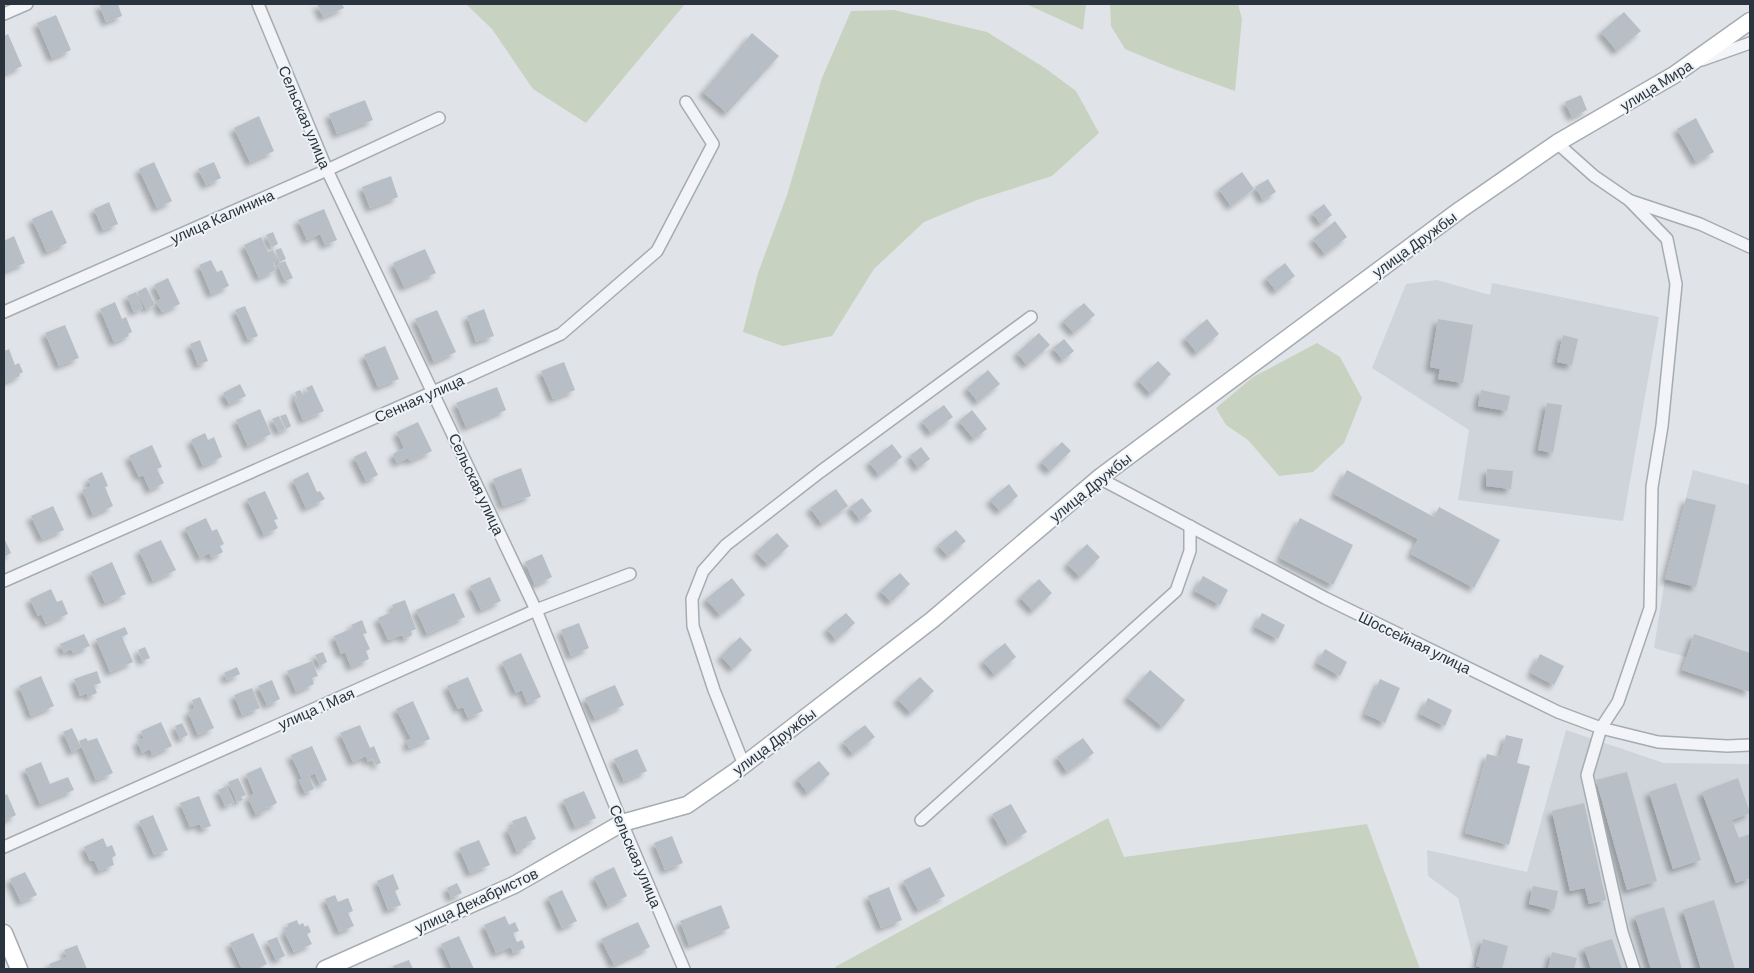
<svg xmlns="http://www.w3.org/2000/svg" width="1754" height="973" font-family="Barlow,sans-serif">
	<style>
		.built { fill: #ced4da }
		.green { fill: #c8d2c1 }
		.building { fill: #b7bec5; filter: url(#shadow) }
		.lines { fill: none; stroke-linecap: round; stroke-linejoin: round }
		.street-casing { stroke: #a5acb2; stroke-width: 14 }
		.secondary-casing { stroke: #a5acb2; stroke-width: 19 }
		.street { stroke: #f2f4f7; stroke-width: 11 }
		.secondary { stroke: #fff; stroke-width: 16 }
		.labels { text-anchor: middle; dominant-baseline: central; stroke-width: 4; stroke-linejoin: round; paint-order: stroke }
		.street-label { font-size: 15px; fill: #29343f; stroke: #eff3f6 }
	</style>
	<defs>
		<filter id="shadow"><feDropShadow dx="-4.5" dy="4.5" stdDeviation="2.5" flood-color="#0004"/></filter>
	</defs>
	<rect width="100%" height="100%" fill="#e0e4e8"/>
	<g class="built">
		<polygon points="1437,280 1490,295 1492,283 1659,317 1623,521 1458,500 1469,430 1372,368 1406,284"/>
		<polygon points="1693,470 1750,485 1750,692 1682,670 1686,657 1654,648 1665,579"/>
		<polygon points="1566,730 1664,763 1750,764 1750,969 1476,969 1458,898 1428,876 1427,850 1527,872"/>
	</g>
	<g class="green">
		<polygon points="466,4 685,4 586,123 533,89 492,29"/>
		<polygon points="1026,4 1086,4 1083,30"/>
		<polygon points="1110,4 1238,4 1242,19 1235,91 1171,68 1125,49 1111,26"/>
		<polygon points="894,10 987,32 1045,68 1076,91 1099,133 1052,176 977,200 924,222 874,269 832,336 783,346 743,332 758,273 787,195 822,78 851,11"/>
		<polygon points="1317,343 1340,357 1362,398 1344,443 1313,472 1279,476 1248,440 1226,425 1216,408 1253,377"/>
		<polygon points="1108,818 1124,857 1367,824 1420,969 836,969 835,967"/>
	</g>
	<g class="building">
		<polygon points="99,4 118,4 122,16 106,22"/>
		<polygon points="317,4 342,4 344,8 323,17"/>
		<polygon points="1624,12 1641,31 1617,51 1601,32"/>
		<polygon points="56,15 71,50 52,58 37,23"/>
		<polygon points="752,33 779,56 727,113 703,92"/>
		<polygon points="8,34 22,66 4,74 4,36"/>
		<polygon points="1581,95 1587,110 1572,117 1565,102"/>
		<polygon points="365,100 373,120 337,134 329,114"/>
		<polygon points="259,116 274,151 250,162 234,128"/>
		<polygon points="1696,118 1714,152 1696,162 1677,129"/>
		<polygon points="154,162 172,201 157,208 139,169"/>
		<polygon points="214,162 221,178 206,185 198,169"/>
		<polygon points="1242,172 1254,189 1231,206 1219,189"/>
		<polygon points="391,176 398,197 370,208 362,187"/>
		<polygon points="1268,179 1276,192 1263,200 1255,187"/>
		<polygon points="109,202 118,224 103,230 94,209"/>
		<polygon points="1324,204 1332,215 1321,224 1312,213"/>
		<polygon points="324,209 337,240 325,245 320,234 307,240 298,220"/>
		<polygon points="52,210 67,243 47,252 32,219"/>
		<polygon points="1335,221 1347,237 1325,254 1313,239"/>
		<polygon points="273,232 278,244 272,247 266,235"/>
		<polygon points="14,236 25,263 5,271 4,267 4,241"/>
		<polygon points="261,237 268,252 273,250 277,260 273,263 276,270 259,278 244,245"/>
		<polygon points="281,248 286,259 280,262 275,250"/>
		<polygon points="425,249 436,273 404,287 393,263"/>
		<polygon points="211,260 217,272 222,270 229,286 211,294 199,265"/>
		<polygon points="285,261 293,278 285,281 278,264"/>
		<polygon points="1285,263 1295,276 1276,291 1266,278"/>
		<polygon points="168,278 180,304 162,312 156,302 161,299 154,285"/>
		<polygon points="146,287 155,305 146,309 137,292"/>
		<polygon points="136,292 143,308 134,312 127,296"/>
		<polygon points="115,302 122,319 126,317 132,332 128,334 129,336 114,342 100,309"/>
		<polygon points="1084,303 1095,315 1074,333 1063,321"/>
		<polygon points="245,306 258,336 248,340 235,310"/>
		<polygon points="484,309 494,336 476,342 467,316"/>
		<polygon points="437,310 456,352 434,362 415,319"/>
		<polygon points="1207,319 1219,334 1197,353 1185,338"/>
		<polygon points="1438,319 1473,325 1463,383 1438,379 1440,369 1430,367"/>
		<polygon points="65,325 79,358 59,366 45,333"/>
		<polygon points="1039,333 1050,345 1027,365 1017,353"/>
		<polygon points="1563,335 1578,339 1572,365 1557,362"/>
		<polygon points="1064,339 1074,351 1063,360 1053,348"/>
		<polygon points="200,340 208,361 198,365 190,344"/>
		<polygon points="385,346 399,379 378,387 364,355"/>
		<polygon points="9,349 15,365 19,363 23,372 19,374 20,376 5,382 4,379 4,351"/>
		<polygon points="1158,361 1171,374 1151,394 1138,380"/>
		<polygon points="564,362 575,390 553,399 541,371"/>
		<polygon points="988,370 1000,384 978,402 967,388"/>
		<polygon points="240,384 246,396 229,404 223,393"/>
		<polygon points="312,385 324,411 303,420 294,399 297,398 295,392 300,390 303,395 308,392 306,388"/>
		<polygon points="497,387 506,410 466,427 456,403"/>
		<polygon points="1481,390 1510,396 1507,411 1478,406"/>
		<polygon points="1547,403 1562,405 1553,453 1538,450"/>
		<polygon points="944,405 953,417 931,433 922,421"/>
		<polygon points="260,409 271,434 248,446 236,420"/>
		<polygon points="972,410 987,429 974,439 959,421"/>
		<polygon points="286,414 291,426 286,429 280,416"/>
		<polygon points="279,416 285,429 279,432 272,419"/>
		<polygon points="418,422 432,451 410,461 408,458 397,463 393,454 404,448 397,432"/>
		<polygon points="205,433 208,440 214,437 222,457 203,466 191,440"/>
		<polygon points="1062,442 1071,451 1050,471 1041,462"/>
		<polygon points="892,444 902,457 879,475 869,462"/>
		<polygon points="152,445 162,467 157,469 164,483 150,490 143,475 139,477 129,456"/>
		<polygon points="921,447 930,459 918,468 910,456"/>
		<polygon points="366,451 378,475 366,481 354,457"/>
		<polygon points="521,468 531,496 503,506 493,479"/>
		<polygon points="1487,469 1513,471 1511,489 1486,486"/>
		<polygon points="1347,470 1434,517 1439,507 1500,540 1474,588 1411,554 1418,539 1334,494"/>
		<polygon points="102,472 108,486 105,487 113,506 93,515 82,490 91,486 88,479"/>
		<polygon points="308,472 317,492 320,491 325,499 306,508 293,480"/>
		<polygon points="1009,484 1018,496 1000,511 990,500"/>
		<polygon points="836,489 848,506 822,524 810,508"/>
		<polygon points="265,491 278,519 274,520 278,528 264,535 247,499"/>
		<polygon points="862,498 872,511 860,520 850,507"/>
		<polygon points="1686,498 1716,505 1696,587 1665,579"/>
		<polygon points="53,506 64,530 42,539 31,516"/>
		<polygon points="206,518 212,531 217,529 224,544 220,546 223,552 212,558 209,553 200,558 185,528"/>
		<polygon points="1300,518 1353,545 1333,585 1280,558"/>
		<polygon points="956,530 966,541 948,556 938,545"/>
		<polygon points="777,533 789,546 768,565 756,552"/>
		<polygon points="4,538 11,553 4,557"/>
		<polygon points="161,540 176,570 153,581 139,550"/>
		<polygon points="1087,544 1100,557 1080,577 1067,564"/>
		<polygon points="542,554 552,577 535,585 525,562"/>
		<polygon points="112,562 126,594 105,603 91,572"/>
		<polygon points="900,573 910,584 891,602 880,591"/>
		<polygon points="1203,576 1228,590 1220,605 1195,591"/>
		<polygon points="490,577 501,601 481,610 470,586"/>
		<polygon points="732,578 745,595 720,615 706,599"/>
		<polygon points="1039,579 1052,593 1033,611 1020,597"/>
		<polygon points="51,589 57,602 62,600 68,614 46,624 41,614 38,616 30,599"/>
		<polygon points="454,593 465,617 427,634 416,610"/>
		<polygon points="405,600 416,629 411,631 412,635 404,639 402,635 388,640 378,618 394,611 392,605"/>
		<polygon points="846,613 855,623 836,640 827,629"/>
		<polygon points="1262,613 1285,625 1278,639 1255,627"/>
		<polygon points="362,620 367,633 363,634 370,649 366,651 369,659 351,667 345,652 341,654 334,636 353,628 351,625"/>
		<polygon points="579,623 589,648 571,656 561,630"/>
		<polygon points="125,627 128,634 122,637 133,662 110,672 96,639"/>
		<polygon points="84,634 90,646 73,653 71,649 64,653 60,644"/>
		<polygon points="1694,634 1750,653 1750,692 1682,670"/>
		<polygon points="740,637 752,650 733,669 721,656"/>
		<polygon points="1005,643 1016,657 995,675 983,661"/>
		<polygon points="145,647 150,658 142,661 138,650"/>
		<polygon points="1325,649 1347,662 1340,676 1317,663"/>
		<polygon points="323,652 327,662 320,666 315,655"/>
		<polygon points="521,653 541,697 527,703 522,690 516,693 502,662"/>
		<polygon points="1540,654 1564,666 1554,685 1531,673"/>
		<polygon points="312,661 318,676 312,678 314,684 296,692 287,671"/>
		<polygon points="237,667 240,674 227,680 224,673"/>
		<polygon points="1150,670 1185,700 1163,727 1127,697"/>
		<polygon points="97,671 101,683 94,685 97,693 88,697 87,693 80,696 74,679"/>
		<polygon points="41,676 54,706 31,716 19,686"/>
		<polygon points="468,677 483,711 468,718 463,707 458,709 447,686"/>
		<polygon points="920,677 934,691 911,713 897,699"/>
		<polygon points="1380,679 1400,688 1385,723 1365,714"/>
		<polygon points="272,680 280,699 267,705 258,686"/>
		<polygon points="615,685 624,705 595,719 585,698"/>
		<polygon points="252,688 260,708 242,715 234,695"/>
		<polygon points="200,697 214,728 198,735 188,712 195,708 192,700"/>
		<polygon points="1428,698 1452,710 1445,726 1420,714"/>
		<polygon points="413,701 430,739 409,748 406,741 411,739 396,709"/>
		<polygon points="161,722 172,746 152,755 150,749 142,753 137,741 144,738 141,731"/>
		<polygon points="182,723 188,735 180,739 175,726"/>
		<polygon points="360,725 370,748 374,746 381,763 376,765 373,759 368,762 366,756 353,762 340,733"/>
		<polygon points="865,725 875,737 853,754 843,742"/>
		<polygon points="72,728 81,747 72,752 63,732"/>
		<polygon points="1506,735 1523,739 1517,763 1530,766 1509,845 1465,833 1487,754 1500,757"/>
		<polygon points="86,738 88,741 97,738 113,773 96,780 79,741"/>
		<polygon points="1083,738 1094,753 1067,772 1057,757"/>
		<polygon points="312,746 327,780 320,784 315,773 309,776 314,789 305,793 299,780 302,779 291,755"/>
		<polygon points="637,749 647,771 624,781 614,759"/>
		<polygon points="819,761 830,774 808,793 797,779"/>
		<polygon points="41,762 50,784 68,777 74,790 40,804 25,769"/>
		<polygon points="261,767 277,803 267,808 262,796 261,797 267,810 256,815 248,797 254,794 246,774"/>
		<polygon points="1627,772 1657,881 1627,890 1596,780"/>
		<polygon points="238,778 246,795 241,797 243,800 237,802 228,782"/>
		<polygon points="1738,778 1750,813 1732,820 1739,838 1750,834 1750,878 1736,883 1702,792"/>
		<polygon points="1676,783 1701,860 1673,869 1649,792"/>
		<polygon points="227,786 234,802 225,806 218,790"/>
		<polygon points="584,791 596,818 575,827 563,800"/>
		<polygon points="7,794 16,815 4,821 4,795"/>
		<polygon points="199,796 211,826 202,829 200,824 190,827 180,803"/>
		<polygon points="1584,803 1606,900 1589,904 1585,888 1570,891 1552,811"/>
		<polygon points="1011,804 1027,832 1008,843 992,814"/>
		<polygon points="153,815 168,850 154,855 139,821"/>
		<polygon points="526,816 536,839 526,843 527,847 517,852 507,829 514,826 512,821"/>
		<polygon points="672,836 683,863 665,870 654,843"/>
		<polygon points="103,838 107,847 112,845 116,855 112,858 114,865 99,871 94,860 90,861 84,847"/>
		<polygon points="479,840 490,865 470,873 459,848"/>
		<polygon points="614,867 627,896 608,906 594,877"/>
		<polygon points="930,867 945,896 918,910 903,881"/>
		<polygon points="25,872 37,895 21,902 10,879"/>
		<polygon points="393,874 399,889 395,891 401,905 388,910 377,881"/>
		<polygon points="457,883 462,893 451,898 447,888"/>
		<polygon points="1533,886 1558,891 1554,910 1529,904"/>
		<polygon points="889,887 902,920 881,928 868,896"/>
		<polygon points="562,890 577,921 562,928 548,897"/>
		<polygon points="335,895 338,902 348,898 353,911 348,913 354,926 339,932 325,899"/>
		<polygon points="1714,900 1735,969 1701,969 1683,910"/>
		<polygon points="721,905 730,928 689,945 680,921"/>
		<polygon points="1664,907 1682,969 1651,969 1635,916"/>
		<polygon points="505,916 509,925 515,922 519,931 513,933 517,942 522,940 525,948 513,953 511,947 496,953 484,925"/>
		<polygon points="297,920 299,925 303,923 305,927 308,925 311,932 307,934 312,944 294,952 284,931 289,929 287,924"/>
		<polygon points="638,922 650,947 614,965 601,939"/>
		<polygon points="253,933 267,964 256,969 242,969 230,943"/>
		<polygon points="459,936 474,969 452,969 441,944"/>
		<polygon points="277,937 285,956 276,960 267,941"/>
		<polygon points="1483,939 1508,946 1502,969 1486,969 1476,966"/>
		<polygon points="1612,939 1622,969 1591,969 1584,948"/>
		<polygon points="77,945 87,969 51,969 49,964 67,957 64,950"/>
		<polygon points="1552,952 1577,958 1574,969 1548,969"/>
		<polygon points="409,960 413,969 394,969 393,966"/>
	</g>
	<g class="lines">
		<g class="street-casing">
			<g id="street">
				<polyline points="258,4 327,170 536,610 622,823 684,969"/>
				<polyline points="4,14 27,4"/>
				<polyline points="1702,60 1750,43"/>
				<polyline points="1557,143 1594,176 1629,200 1667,239 1676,284 1662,426 1652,487 1650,608 1618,702 1601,728 1587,775 1622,932 1634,969"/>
				<polyline points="1631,201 1700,224 1750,247"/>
				<polyline points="4,312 327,170 439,118"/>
				<polyline points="1099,478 1325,598 1558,712 1601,728 1658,742 1727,746 1750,745"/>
				<polyline points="4,581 433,392 561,334 657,251 713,144 686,102"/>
				<polyline points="744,765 714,690 693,626 692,599 703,571 726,545 820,472 1031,317"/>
				<polyline points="921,820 1176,591 1190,551 1190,526"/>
				<polyline points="4,847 536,610 630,574"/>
			</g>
		</g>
		<g class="secondary-casing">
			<g id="secondary">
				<polyline points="4,933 19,969"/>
				<polyline points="325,969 514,885 622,823 687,805 736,771 932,620 1099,478 1460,210 1557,143 1674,75 1750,21"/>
			</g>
		</g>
		<use href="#street" class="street"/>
		<use href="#secondary" class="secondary"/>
	</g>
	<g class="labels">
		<g class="street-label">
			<text transform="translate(1656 85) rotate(-32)">улица Мира</text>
			<text transform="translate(305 117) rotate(67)">Сельская улица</text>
			<text transform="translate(222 216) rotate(-24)">улица Калинина</text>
			<text transform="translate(1414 244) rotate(-36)">улица Дружбы</text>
			<text transform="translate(419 398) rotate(-24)">Сенная улица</text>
			<text transform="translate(477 484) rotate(65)">Сельская улица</text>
			<text transform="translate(1090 487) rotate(-39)">улица Дружбы</text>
			<text transform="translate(1415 642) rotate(26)">Шоссейная улица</text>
			<text transform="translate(316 708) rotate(-24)">улица 1 Мая</text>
			<text transform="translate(774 741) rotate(-37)">улица Дружбы</text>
			<text transform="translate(636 856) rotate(67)">Сельская улица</text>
			<text transform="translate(476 900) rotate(-25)">улица Декабристов</text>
		</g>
	</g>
	<rect width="1754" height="973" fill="none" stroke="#29343f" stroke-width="10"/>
</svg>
